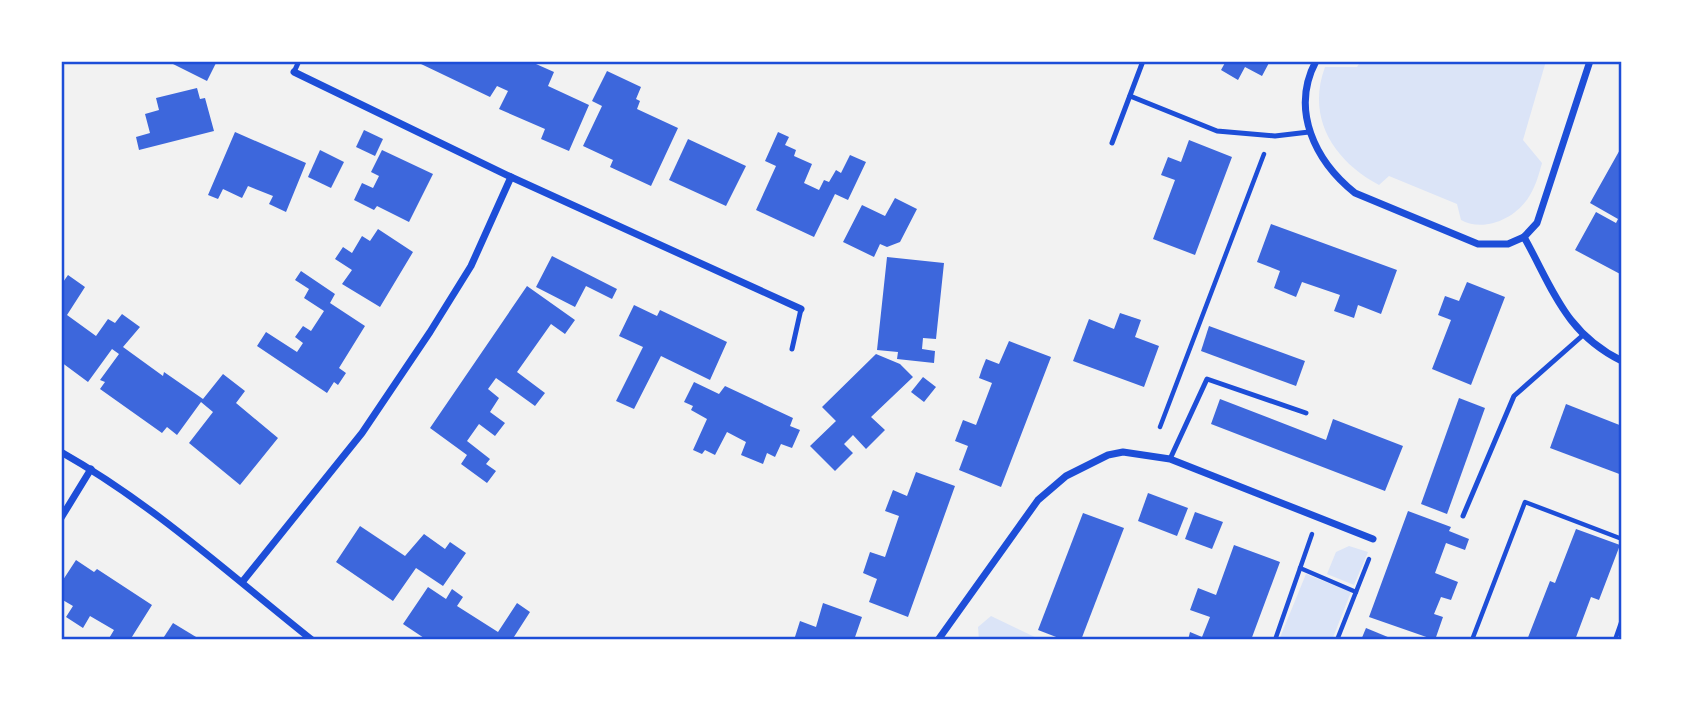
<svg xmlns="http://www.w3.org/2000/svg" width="1683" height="701" font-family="Rubik,sans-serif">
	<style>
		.green { fill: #dbe4f7 }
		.building { fill: #3d67dc }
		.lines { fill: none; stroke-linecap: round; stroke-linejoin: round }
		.path { stroke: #1d4ed8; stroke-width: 4.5 }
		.service { stroke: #1d4ed8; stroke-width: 5 }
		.minor { stroke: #1d4ed8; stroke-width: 7 }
		.neatline { fill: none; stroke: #1d4ed8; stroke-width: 2.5 }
	</style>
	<rect width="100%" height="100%" fill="#f2f2f2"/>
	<g class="green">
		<path d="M1361,61h185l-23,79 19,23c-3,11 -6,22 -12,32 -13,23 -45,38 -69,25l-4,-16 -68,-28 -10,9c-45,-24 -73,-67 -54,-118h32z"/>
		<polygon points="1349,546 1368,552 1354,585 1327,574 1336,552"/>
		<polygon points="1306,574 1351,592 1332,640 1279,640"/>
		<polygon points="991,616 1041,640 979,640 978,627"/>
	</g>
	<g class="building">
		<polygon points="167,61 217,61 207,81"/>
		<polygon points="422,61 537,61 536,64 554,72 548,86 589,105 569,151 541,139 545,129 499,109 508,91 497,86 490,97 421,64"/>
		<polygon points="1226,61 1270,61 1262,76 1245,67 1238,80 1221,70"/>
		<polygon points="607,71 641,87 636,99 640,101 637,109 678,128 651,186 610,167 613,160 583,146 602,106 592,101"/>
		<polygon points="197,88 200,99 205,98 214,131 139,150 136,137 150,133 145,114 159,110 156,98"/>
		<polygon points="364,130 383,139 375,156 356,147"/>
		<polygon points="235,132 306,163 286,212 269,204 273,196 248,186 242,198 223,189 218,199 208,195"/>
		<polygon points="778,132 789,137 785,145 796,150 794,156 812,164 804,183 819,190 824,180 829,182 836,170 841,173 850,155 866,162 848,200 835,194 814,237 756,210 776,166 765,161"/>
		<polygon points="688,139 746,166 726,206 669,180"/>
		<polygon points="1189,140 1232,157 1195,255 1153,239 1175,180 1161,175 1168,157 1181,162"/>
		<polygon points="1622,146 1620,216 1622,275 1575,250 1596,212 1616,223 1618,219 1590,203"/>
		<polygon points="320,150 344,162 331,188 308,177"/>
		<polygon points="382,150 433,174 409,222 377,206 374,210 354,200 362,183 373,188 379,176 371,172"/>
		<polygon points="895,198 917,209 900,242 887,247 880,244 874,257 843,242 862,205 885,216"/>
		<polygon points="1271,224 1397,270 1381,314 1358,305 1354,318 1334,311 1340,295 1302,282 1296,297 1274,288 1280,271 1257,262"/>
		<polygon points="378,229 413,252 380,307 342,284 352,270 335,259 343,247 352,253 362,236 370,241"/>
		<polygon points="552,256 617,289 612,299 586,286 575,307 536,287"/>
		<polygon points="887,257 944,263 936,339 923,338 922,349 935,351 934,363 897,359 898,352 877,350"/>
		<polygon points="301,271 335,294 330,303 365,326 339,368 346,373 338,385 334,382 327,393 257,346 266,332 297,352 303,343 295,337 303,326 311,331 324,311 304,298 309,289 295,280"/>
		<polygon points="68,275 85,287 67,315 96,336 108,319 115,323 122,314 140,327 123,347 163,376 164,372 203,399 223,374 245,391 236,403 278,438 240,485 189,443 213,412 201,402 177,435 167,427 162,433 100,389 105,382 100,380 119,354 112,349 88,382 61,362 61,285"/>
		<polygon points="1467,282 1505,297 1471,385 1432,369 1451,320 1438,315 1445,296 1459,301"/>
		<polygon points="527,286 575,320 565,334 551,324 517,372 545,393 535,406 496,378 488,389 499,398 490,412 505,423 495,436 479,424 467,441 490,459 486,464 496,471 487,483 461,464 467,455 430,428"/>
		<polygon points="634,305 657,316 660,310 727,342 710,380 661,356 634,409 616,401 643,347 619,336"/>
		<polygon points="1120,313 1141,320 1135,337 1159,346 1144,387 1073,361 1089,319 1114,329"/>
		<polygon points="1209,326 1305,361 1296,386 1201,351"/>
		<polygon points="1009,341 1051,357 1001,487 959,470 968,446 955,441 963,420 976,425 992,383 979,378 982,369 986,359 999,364"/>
		<polygon points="876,354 900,364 913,377 871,417 885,430 866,449 853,435 844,444 853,453 835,471 810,446 836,421 822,407"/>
		<polygon points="923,377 936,387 924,402 911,392"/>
		<polygon points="694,382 719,394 725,386 793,418 790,426 800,430 792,448 781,444 775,457 767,453 763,464 741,455 746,442 727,432 715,455 705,450 702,454 693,450 707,419 691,410 693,406 684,402"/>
		<polygon points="1459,398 1485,408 1447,514 1421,504"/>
		<polygon points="1220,399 1326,440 1333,419 1403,446 1385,491 1211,424"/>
		<polygon points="1566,404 1622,426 1622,475 1550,448"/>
		<polygon points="916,472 955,486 908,617 869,602 877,579 863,573 870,552 885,557 899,516 885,511 893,490 907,496"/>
		<polygon points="1148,493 1188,508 1177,536 1138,521"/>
		<polygon points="1408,511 1451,527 1449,531 1469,539 1465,550 1446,543 1435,573 1458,582 1451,600 1441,597 1434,614 1443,617 1435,640 1369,617"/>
		<polygon points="1195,512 1223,522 1212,549 1185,539"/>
		<polygon points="1083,513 1124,528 1081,640 1064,640 1038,630"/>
		<polygon points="360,526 405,556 424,534 445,549 450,542 466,553 443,586 416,568 393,601 336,562"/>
		<polygon points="1576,529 1620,545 1599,600 1591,597 1575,640 1527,640 1550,581 1555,583"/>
		<polygon points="1234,545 1280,562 1251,640 1188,640 1190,632 1202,637 1210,617 1190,610 1198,588 1216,595"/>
		<polygon points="76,560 94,572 97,569 152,605 130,640 108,640 114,630 90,616 83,628 66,617 73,606 61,599 61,583"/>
		<polygon points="428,587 446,599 452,589 463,597 457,606 498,632 517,603 530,612 512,640 427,640 403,624"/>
		<polygon points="823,603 862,617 854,640 794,640 800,621 816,627"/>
		<polygon points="173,623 201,640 162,640"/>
		<polygon points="1366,628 1395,640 1361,640"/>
	</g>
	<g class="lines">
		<g class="path">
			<polyline points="1160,427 1264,154"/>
			<polyline points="1300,568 1356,592"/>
			<polyline points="1275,640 1312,534"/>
			<polyline points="1337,640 1369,559"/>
			<polyline points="1472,640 1525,502 1622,539"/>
			<polyline points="1615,640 1622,620"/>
		</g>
		<g class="service">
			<polyline points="294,72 299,61"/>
			<polyline points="1130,96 1217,131 1275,136 1309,132"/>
			<polyline points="1112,143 1143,61"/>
			<polyline points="792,349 801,309"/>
			<polyline points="1170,459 1207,379 1306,413"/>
			<polyline points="1463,516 1514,396 1582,336"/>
		</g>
		<g class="minor">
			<path d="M1316,61c-26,49 -1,100 39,132l123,51h30l16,-7c29,52 41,96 98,124"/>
			<polyline points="294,72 511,177 801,309"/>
			<polyline points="1524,237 1537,223 1590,61"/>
			<path d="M61,452c92,52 168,122 251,188"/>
			<polyline points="61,518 91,469"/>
			<polyline points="243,581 362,433 430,332 471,266 511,177"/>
			<polyline points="938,640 1038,500 1066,476 1108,455 1123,452 1170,459 1373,539"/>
		</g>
	</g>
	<rect width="1683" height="701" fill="none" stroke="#ffffff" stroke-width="126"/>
	<rect x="63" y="63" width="1557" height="575" class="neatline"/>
</svg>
